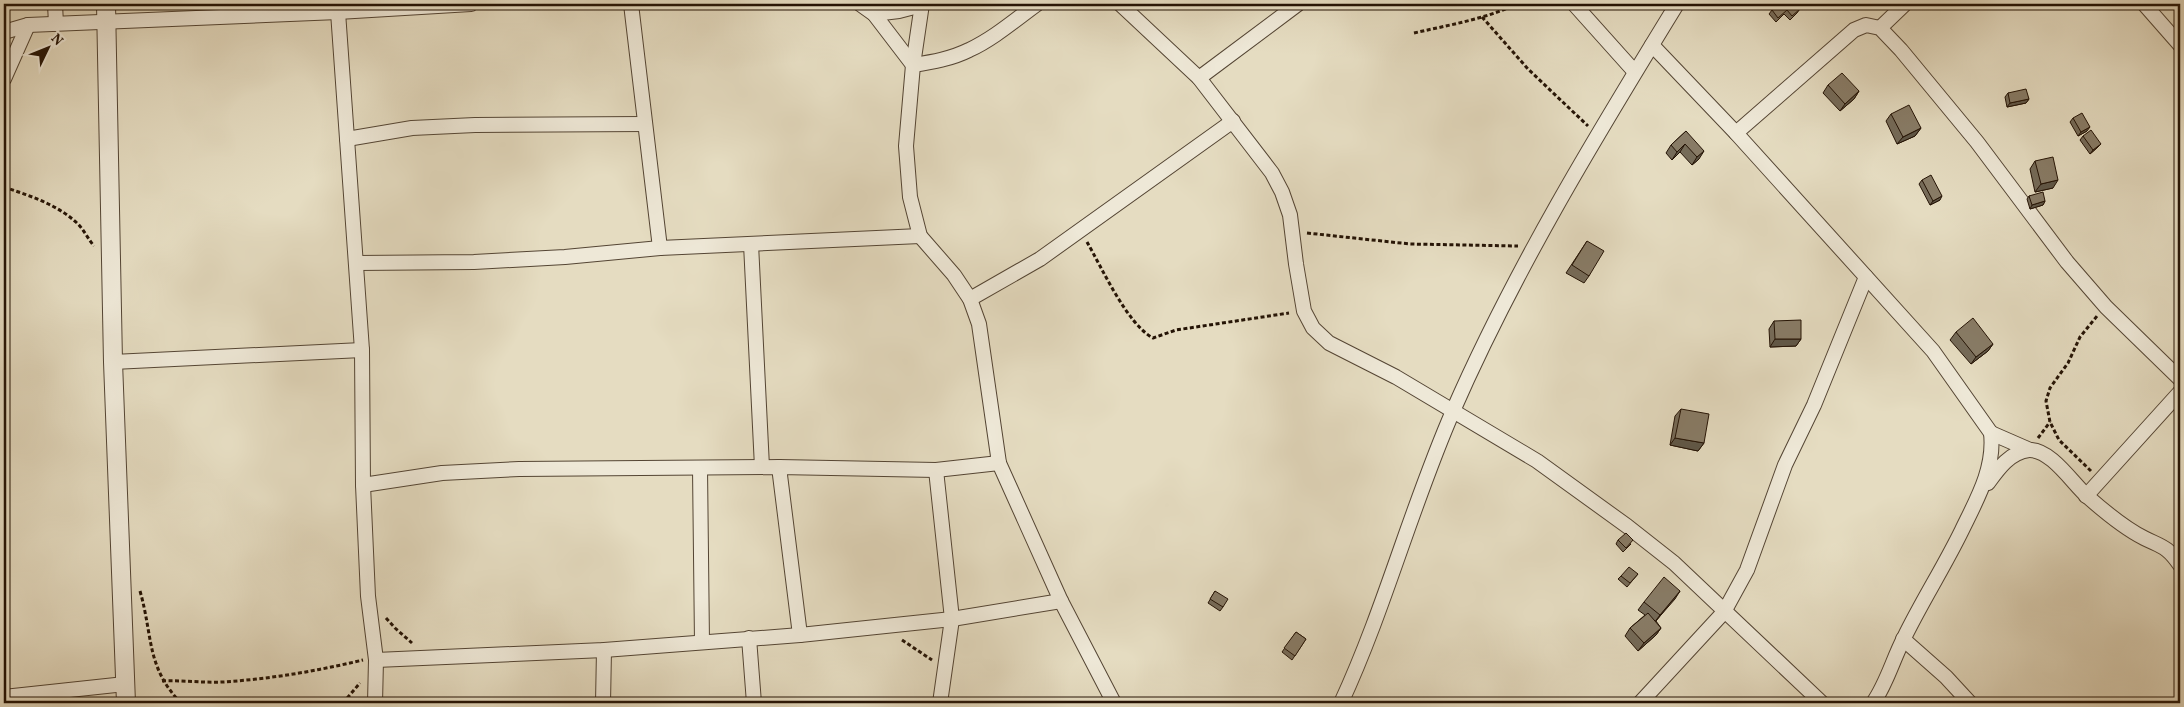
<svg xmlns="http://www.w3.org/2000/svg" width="2184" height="707" font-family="Vollkorn,serif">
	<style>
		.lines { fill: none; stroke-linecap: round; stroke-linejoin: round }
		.minor-casing { stroke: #544534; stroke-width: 16 }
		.tertiary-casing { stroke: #544534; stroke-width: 20 }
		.path { stroke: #241305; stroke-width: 3; stroke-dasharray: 4 2.5; stroke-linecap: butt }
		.minor { stroke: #eee8d7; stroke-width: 14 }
		.tertiary { stroke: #eee8d7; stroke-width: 18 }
		.wall { fill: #756b59; stroke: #241305 }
		.shaded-wall { fill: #5f5748; stroke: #241305 }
		.building { fill: #887c67; stroke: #241305 }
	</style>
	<rect width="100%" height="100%" fill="#e5dcc1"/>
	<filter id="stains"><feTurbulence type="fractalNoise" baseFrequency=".004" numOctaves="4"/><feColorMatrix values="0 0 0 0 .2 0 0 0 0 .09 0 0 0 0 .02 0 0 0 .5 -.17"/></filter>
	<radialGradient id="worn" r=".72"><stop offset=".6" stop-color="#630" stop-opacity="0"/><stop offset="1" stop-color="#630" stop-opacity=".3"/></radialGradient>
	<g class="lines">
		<g class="minor-casing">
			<g id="minor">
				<polyline points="55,4 56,24"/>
				<polyline points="631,4 660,248"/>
				<path d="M860,4l14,10 39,51c19,-3 38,-6 56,-15 24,-11 46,-30 68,-46"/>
				<polyline points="922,4 913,65 906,146 910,197 920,236 954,275 970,299 979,324 999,463 1061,601 1114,703"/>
				<polyline points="1120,4 1199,78 1272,173 1282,192 1290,215 1296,264 1304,311 1313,328 1329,343 1396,377 1537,461 1627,526 1674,563 1822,703"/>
				<polyline points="1574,4 1634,71"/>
				<polyline points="2144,4 2180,45"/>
				<polyline points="338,12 362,350 363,485 368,596 376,660 375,703"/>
				<polyline points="874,14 899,11 922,5"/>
				<polyline points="1880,28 1905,4"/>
				<polyline points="4,32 28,25 338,12 471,4"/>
				<path d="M1652,45l84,88 197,218 58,82c4,35 -14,66 -29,97 -18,37 -40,71 -58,108 -11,21 -17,45 -31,65"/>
				<polyline points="1199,78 1298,4"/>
				<polyline points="4,79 28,25"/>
				<polyline points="1736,133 1854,30 1866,25 1880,28 1901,50 1977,142 2067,262 2106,307 2180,379"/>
				<polyline points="347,139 412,128 475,125 645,124"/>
				<polyline points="751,244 762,467"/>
				<polyline points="357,263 474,262 565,257 660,248 920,236"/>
				<polyline points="970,299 1040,259 1233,121"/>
				<polyline points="113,362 362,350"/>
				<polyline points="1991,433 2030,450"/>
				<polyline points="779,467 800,635"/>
				<polyline points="700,468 702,642"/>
				<polyline points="936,470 952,619 940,703"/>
				<path d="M1988,483c10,-14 22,-31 41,-33 22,-1 44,34 59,47 17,15 36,31 56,41 18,9 23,8 36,27"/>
				<polyline points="363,485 442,473 519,469 779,467 936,470 999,463"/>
				<polyline points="2086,496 2180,392"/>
				<polyline points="749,638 754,703"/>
				<polyline points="1903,639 1946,677 1970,703"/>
				<polyline points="376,660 604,650 800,635 952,619 1061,601"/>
				<polyline points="4,697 125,684"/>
				<polyline points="603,703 604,650"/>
				<path d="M1341,703c44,-95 70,-196 112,-292 62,-142 143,-275 224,-407"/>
				<polyline points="1640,703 1724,612 1747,570 1785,465 1814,405 1866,277"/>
			</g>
		</g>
		<g class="tertiary-casing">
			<polyline id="tertiary" points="106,4 113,362 126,703"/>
		</g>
		<g class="path">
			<polyline points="1482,17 1528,69 1588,126"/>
			<path d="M1414,33c35,-8 71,-14 103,-29"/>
			<path d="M4,187c26,9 53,17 74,37 6,6 10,15 16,22"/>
			<polyline points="1307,233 1410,244 1518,246"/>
			<path d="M1087,242c15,26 40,82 66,96l23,-8 113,-17"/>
			<polyline points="2038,438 2050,422"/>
			<polyline points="2091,471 2059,440 2050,422 2046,401 2050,388 2068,363 2080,337 2097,316"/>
			<path d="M140,591c13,45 6,76 41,112"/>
			<polyline points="386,618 395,628 412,643"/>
			<polyline points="902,640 932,660"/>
			<path d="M162,681c21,-1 41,2 61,1 47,-3 94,-11 140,-22"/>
			<polyline points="343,703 360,683"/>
		</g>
		<use href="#minor" class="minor"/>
		<use href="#tertiary" class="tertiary"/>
	</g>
	<g class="wall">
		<polygon points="1800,9 1797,13 1790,20 1784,14 1776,22 1769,14 1772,10"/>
		<polygon points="1828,85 1859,91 1854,99 1840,111 1823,93"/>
		<polygon points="2008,93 2029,99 2026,103 2007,107 2005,97"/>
		<polygon points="1891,114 1921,128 1915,136 1897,144 1886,121"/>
		<polygon points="2073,118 2087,131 2078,136 2070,122"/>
		<polygon points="1686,131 1699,159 1692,165 1680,152 1672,160 1666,153 1671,145"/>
		<polygon points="2083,136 2101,144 2098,147 2090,154 2080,140"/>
		<polygon points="2035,161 2053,188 2035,192 2030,169"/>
		<polygon points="1922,180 1940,200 1930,205 1919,184"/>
		<polygon points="2029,196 2045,201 2043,205 2030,209 2027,199"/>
		<polygon points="1587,241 1589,276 1584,283 1566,273"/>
		<polygon points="1774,321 1801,339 1796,346 1770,347 1769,329"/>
		<polygon points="1956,332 1993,344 1988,351 1971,364 1950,340"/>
		<polygon points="1681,409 1704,443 1698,451 1670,445 1675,416"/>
		<polygon points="1618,540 1631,544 1623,552 1616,544"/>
		<polygon points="1638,574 1627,587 1618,579 1621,576"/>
		<polygon points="1215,591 1223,607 1220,611 1208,603"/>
		<polygon points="1680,591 1656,621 1661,628 1656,635 1638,651 1625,636 1630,628 1645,615 1638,610 1644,602"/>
		<polygon points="1296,632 1306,639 1292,660 1282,652"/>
	</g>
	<g class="shaded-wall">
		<polygon points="1859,91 1854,99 1840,111 1845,104"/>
		<polygon points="2029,99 2026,103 2007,107 2010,103"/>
		<polygon points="2090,127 2087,131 2078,136 2081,132"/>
		<polygon points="1921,128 1915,136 1897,144 1903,137"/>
		<polygon points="1685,144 1680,152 1672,160 1677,152"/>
		<polygon points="2101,144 2098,147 2090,154 2093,150"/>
		<polygon points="1704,151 1699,159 1692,165 1697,157"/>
		<polygon points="2058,180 2053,188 2035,192 2041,184"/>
		<polygon points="1942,196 1940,200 1930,205 1933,201"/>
		<polygon points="2045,201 2043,205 2030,209 2032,205"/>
		<polygon points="1775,339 1801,339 1796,346 1770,347"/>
		<polygon points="1993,344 1988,351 1971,364 1976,357"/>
		<polygon points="1675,438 1704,443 1698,451 1670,445"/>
		<polygon points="1680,591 1675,599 1654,623 1660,615"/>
		<polygon points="1661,628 1656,635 1638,651 1644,643"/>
	</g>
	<g class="building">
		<polygon points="1779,4 1795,4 1800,9 1792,16 1787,10 1778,18 1772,10"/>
		<polygon points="1842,73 1859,91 1845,104 1828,85"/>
		<polygon points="2026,89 2029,99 2010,103 2008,93"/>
		<polygon points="1909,105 1921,128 1903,137 1891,114"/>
		<polygon points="2082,113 2090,127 2081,132 2073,118"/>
		<polygon points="2091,130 2101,144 2093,150 2083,136"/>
		<polygon points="1686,131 1704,151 1697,157 1685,144 1677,152 1671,145"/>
		<polygon points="2053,157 2058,180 2041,184 2035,161"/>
		<polygon points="1931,175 1942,196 1933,201 1922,180"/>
		<polygon points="2043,192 2045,201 2032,205 2029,196"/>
		<polygon points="1587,241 1604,251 1589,276 1572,265"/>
		<polygon points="1973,318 1993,344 1976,357 1956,332"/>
		<polygon points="1801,320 1801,339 1775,339 1774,321"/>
		<polygon points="1681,409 1709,414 1704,443 1675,438"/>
		<polygon points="1626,533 1633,540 1626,548 1618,540"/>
		<polygon points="1629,567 1638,574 1630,583 1621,576"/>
		<polygon points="1664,577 1680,591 1660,615 1644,602"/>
		<polygon points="1215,591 1228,599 1223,607 1210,599"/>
		<polygon points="1648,613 1661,628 1644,643 1630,628"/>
		<polygon points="1296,632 1306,639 1295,656 1284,648"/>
	</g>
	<rect width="2184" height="707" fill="none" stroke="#e5dcc1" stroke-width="20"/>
	<rect x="5" y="5" width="2174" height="697" fill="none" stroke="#241305" stroke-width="2.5"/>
	<rect x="10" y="10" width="2164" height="687" fill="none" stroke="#241305"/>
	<g transform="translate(48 48) rotate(47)" stroke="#eee8d7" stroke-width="4" paint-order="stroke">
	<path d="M0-4L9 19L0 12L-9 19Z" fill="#241305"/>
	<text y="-8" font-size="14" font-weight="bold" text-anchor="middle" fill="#241305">N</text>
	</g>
	<rect width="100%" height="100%" filter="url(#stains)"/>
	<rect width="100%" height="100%" fill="url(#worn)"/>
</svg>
